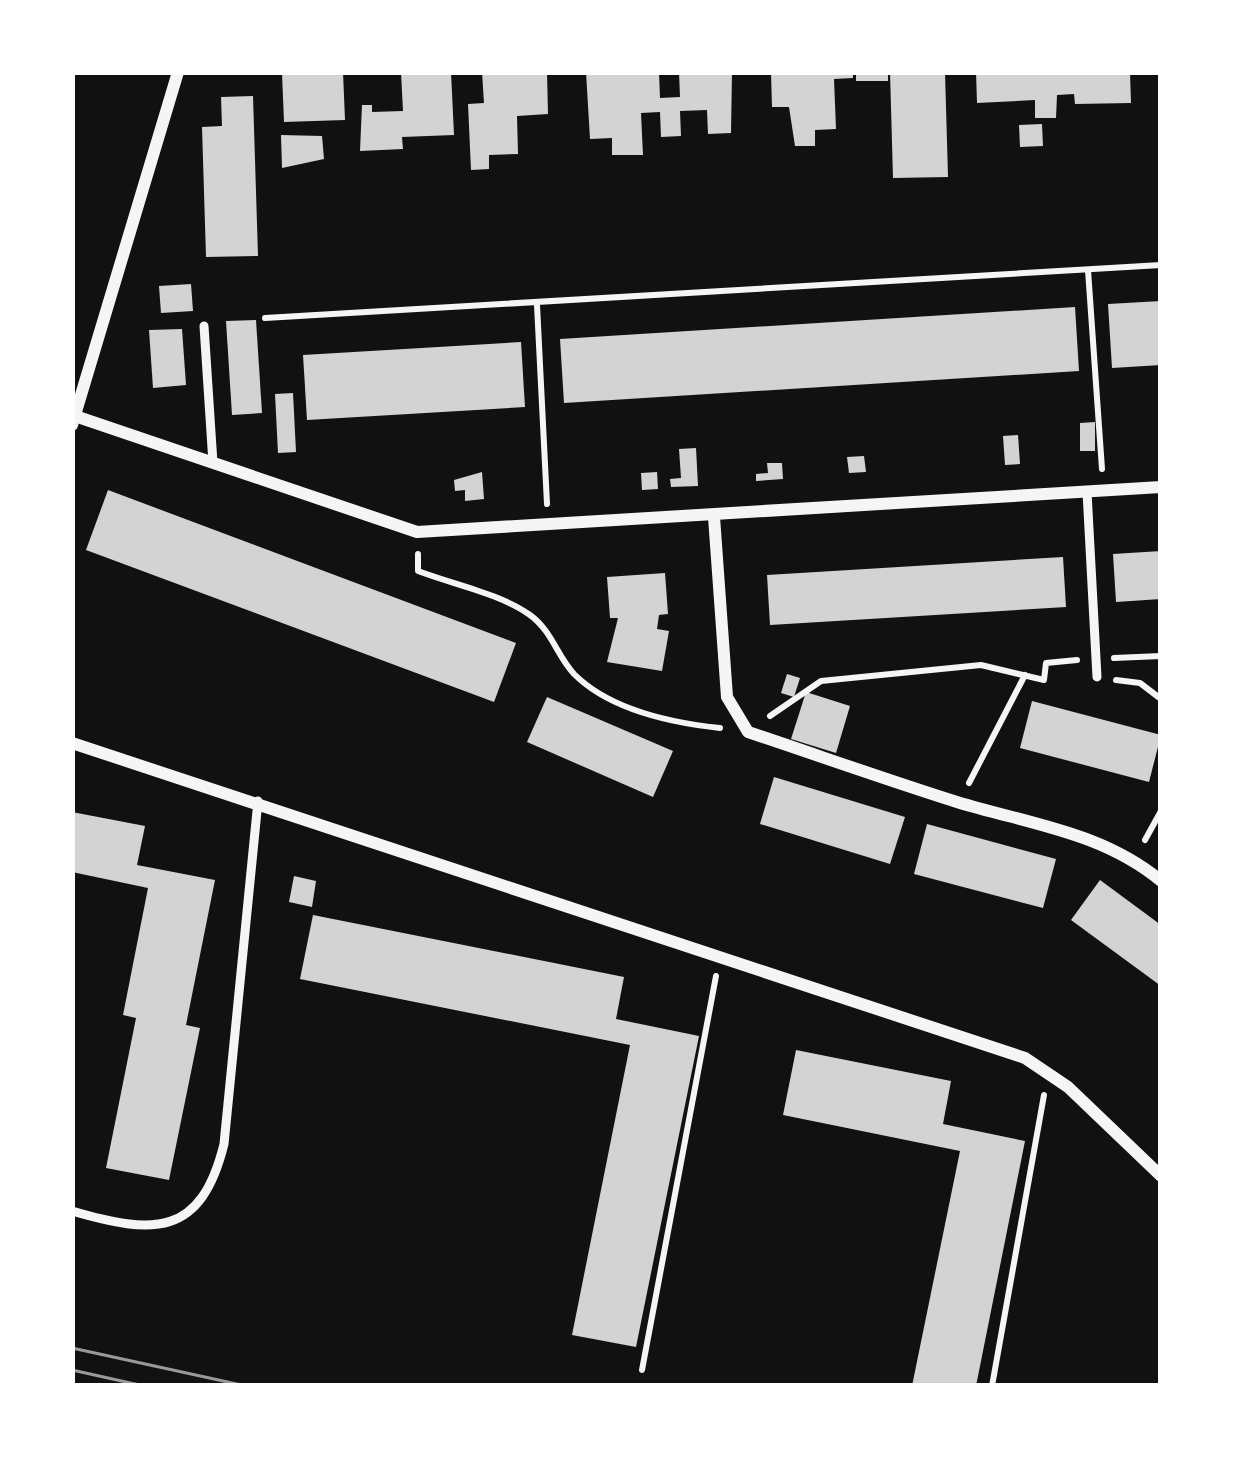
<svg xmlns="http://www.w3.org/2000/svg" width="1233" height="1458" font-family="Lato,sans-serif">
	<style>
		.building { fill: #d3d3d3 }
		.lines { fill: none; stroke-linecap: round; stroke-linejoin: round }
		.path { stroke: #f5f5f5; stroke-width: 6 }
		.service { stroke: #f5f5f5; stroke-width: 9 }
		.minor { stroke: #f5f5f5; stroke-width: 12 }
		.tram { stroke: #9a9a9a; stroke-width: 3 }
	</style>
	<rect width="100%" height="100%" fill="#111"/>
	<g class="building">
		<polygon points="343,72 345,120 284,122 282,73"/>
		<polygon points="401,72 451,72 454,135 402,137 403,149 360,151 362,105 372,105 372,112 403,111"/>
		<polygon points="482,72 547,72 548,114 517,116 518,154 489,155 489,169 471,170 468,104 484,103"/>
		<polygon points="586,72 659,72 660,98 680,97 679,72 732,72 731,133 708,134 707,110 680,111 681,136 661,137 660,112 641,113 643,155 612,155 612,138 590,139"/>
		<polygon points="771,72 853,72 853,78 834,79 836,129 815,130 815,146 795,146 789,107 772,107"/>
		<rect x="856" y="72" width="32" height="9"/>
		<polygon points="890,72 945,72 948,177 893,178"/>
		<polygon points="976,72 1130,72 1131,103 1075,104 1074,94 1057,95 1056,118 1035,118 1035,100 977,103"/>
		<polygon points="253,96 258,256 206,257 202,127 222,126 221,97"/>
		<polygon points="1042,124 1043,146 1020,147 1019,125"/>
		<polygon points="281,135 322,136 324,159 282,168"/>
		<polygon points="191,284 193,311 161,313 159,286"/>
		<polygon points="1161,301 1161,365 1112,368 1108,304"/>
		<polygon points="1075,307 1079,371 564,403 560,339"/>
		<polygon points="256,320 262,413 232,415 226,321"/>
		<polygon points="182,329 186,385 153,388 149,330"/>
		<polygon points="521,342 525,407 307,420 303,355"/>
		<polygon points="293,393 296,452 278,453 275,394"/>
		<polygon points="1095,422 1095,451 1080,451 1080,423"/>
		<polygon points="1018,435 1020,464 1005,465 1003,436"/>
		<polygon points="696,448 698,486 671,487 670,479 681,478 679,449"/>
		<polygon points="864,456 866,472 849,473 847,457"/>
		<polygon points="767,463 782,463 783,479 756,481 756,474 768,473"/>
		<polygon points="482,472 484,499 465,501 465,490 455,491 454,480"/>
		<polygon points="657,472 658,489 642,490 641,473"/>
		<polygon points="108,490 516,643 494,702 86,550"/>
		<polygon points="1161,551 1161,599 1116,602 1113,554"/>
		<polygon points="1063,557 1066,607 770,625 767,575"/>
		<polygon points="665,573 668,614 659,615 657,629 669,631 662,671 607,662 618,618 610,618 607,577"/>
		<polygon points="787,674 800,678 794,697 781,693"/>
		<polygon points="806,692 850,706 836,753 791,739"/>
		<polygon points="547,697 673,751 653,797 527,742"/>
		<polygon points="1032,701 1161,735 1149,782 1020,748"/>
		<polygon points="774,777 905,817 890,864 760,824"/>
		<polygon points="72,812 145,826 137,865 215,880 186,1025 200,1028 169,1180 106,1168 136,1018 123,1015 148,888 72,872"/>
		<polygon points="927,824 1056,859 1043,908 914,874"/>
		<polygon points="294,876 316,881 312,907 289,902"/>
		<polygon points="1100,880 1161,925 1161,986 1071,920"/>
		<polygon points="313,915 624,977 616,1019 699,1036 636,1347 572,1335 630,1045 300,979"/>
		<polygon points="796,1050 951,1081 943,1124 1025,1141 976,1386 912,1386 960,1151 783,1115"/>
	</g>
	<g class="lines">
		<g class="path">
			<polyline points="1088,270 1102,469"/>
			<polyline points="537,305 547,504"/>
			<polyline points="265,318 1161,265"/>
			<path d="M418,554v17c34,13 83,23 112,44 22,16 27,41 44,59 36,36 99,49 146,54"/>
			<polyline points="1114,658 1161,656"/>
			<polyline points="1116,680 1140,683 1161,699"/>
			<polyline points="770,716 821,681 981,665 1044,680 1046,663 1077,660"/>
			<polyline points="969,783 1025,675"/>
			<polyline points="1145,840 1161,811"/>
			<polyline points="642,1370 716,976"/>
			<polyline points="992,1386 1044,1095"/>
		</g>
		<g class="service">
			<polyline points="204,326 213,463"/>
			<polyline points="1087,492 1097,677"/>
			<path d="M72,1211c82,24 129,26 152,-67l34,-343"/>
		</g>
		<g class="minor">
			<polyline points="75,416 417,532 1161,487"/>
			<polyline points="72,425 178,72"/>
			<path d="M714,517l13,180 21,35c69,23 139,48 209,70 72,22 145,30 204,79"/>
			<polyline points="72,743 1025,1058 1068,1087 1161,1176"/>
		</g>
		<g class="tram">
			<polyline points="72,1348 246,1386"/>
			<polyline points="72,1370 144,1386"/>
		</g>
	</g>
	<rect width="1233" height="1458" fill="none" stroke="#ffffff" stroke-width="150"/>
</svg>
